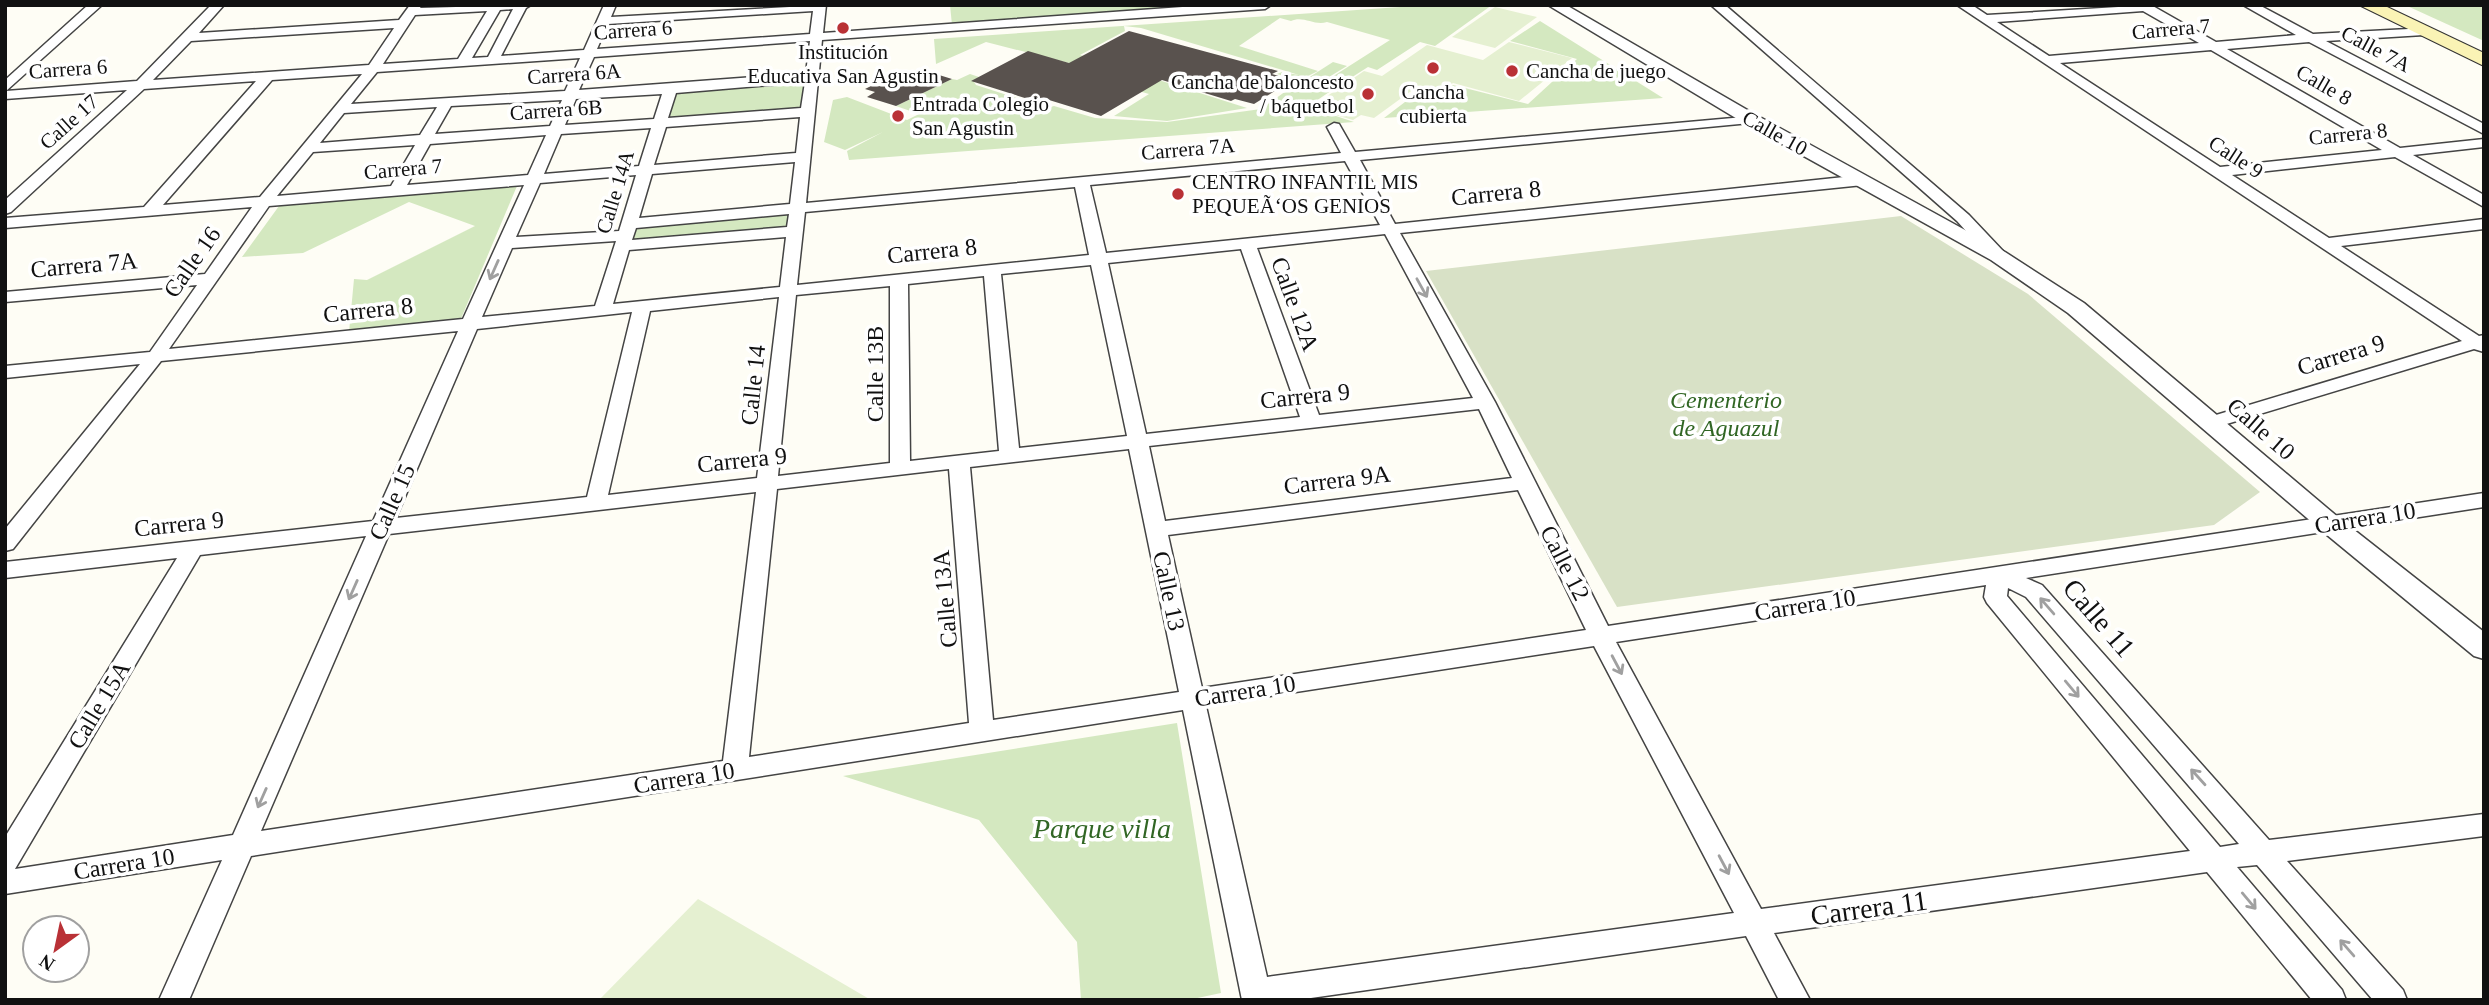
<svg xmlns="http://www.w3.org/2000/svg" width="2489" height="1005" font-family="Georgia,serif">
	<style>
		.green { fill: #d4e8c0 }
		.cemetery { fill: #d8e1c6 }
		.pitch { fill: #e5f0d1 }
		.building { fill: #59524e }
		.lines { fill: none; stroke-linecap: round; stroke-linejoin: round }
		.minor-casing { stroke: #444; stroke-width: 3 }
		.tertiary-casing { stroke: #444; stroke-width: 3 }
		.secondary-casing { stroke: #333; stroke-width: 2 }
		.minor { fill: #fff; fill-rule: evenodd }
		.tertiary { fill: #fff; fill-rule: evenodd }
		.secondary { fill: #faf3b5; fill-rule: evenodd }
		.oneway { stroke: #a0a0a0 }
		.poi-dot { fill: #b93136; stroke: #fff; stroke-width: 2.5 }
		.labels { text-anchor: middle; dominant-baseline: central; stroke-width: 7; stroke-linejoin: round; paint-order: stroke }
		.far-street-label { font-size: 21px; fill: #111; stroke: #fff }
		.far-poi-label { font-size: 21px; fill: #111; stroke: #fff; text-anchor: start }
		.street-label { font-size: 24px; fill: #111; stroke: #fff }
		.park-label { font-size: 24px; font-style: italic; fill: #316624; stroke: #fff }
		.near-street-label { font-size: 28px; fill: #111; stroke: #fff }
		.near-park-label { font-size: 28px; font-style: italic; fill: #316624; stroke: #fff }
	</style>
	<rect width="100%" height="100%" fill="#fefdf5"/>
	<g class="green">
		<polygon points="950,5 1225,5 952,25"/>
		<path d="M1429,5h63l-57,41 -15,-4 -43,28 -9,-3 -22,14 -14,-4 58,-37 -63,-18c-13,4 -24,-7 -36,-1l-11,-3 -41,28 79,25 -12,6 2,1 25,-16 14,4 -18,11 15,5 -31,21 13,4 -5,4 33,11 -505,38 -2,-9 36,-19 -38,18 -21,-8 9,-42 14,-3 60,23 12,-6 -23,-8 56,-27 5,1 13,-6 12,4 -8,4 2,3 71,23 7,-2 41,12 72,4 94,-13 39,-28 -23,-7 5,-2 17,3 -158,-47 -17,-2 1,5 -45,24 167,53 -80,13 -53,-5 35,-22 -45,-13 8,-7 -126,-32 -50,22 -2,-25z"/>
		<polygon points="2405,5 2484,5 2484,41"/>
		<polygon points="1540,21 1663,98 1384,118 1422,89 1443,94 1453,85 1528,104 1577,59 1510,41"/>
		<polygon points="807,80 799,111 667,122 676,90"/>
		<polygon points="517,186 460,321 349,332 354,279 367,280 475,226 409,202 303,253 242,257 279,206"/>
		<polygon points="794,212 792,229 627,243 632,225"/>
		<polygon points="1177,723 1221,993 1188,1000 1081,1000 1077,942 979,820 843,776"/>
	</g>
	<polygon class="cemetery" points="1901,216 2028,294 2260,492 2214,525 1617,607 1426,271"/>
	<g class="pitch">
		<polygon points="1495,7 1537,17 1495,48 1452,37"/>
		<polygon points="1509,42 1572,58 1519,101 1453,83 1440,92 1418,86 1374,118 1361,115 1353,120 1322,111 1328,106 1317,103 1364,71 1382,76 1427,45 1483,60"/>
		<polygon points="698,899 871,1000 599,1000"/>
	</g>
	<g class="building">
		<polygon points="1129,31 1278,71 1272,74 1292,80 1254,104 1235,99 1231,101 1162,80 1101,116 1049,100 1044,104 971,81 1028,51 1069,63"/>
		<polygon points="923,70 952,79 896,106 867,97 875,92 865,89 895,74 906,77"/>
	</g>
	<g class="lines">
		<g class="minor-casing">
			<g id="minor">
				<path d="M88,5h14l-96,86 131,-10 74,-76h13l-25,28 200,-13 11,-15h12l-2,3 111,-3 -5,3 -25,48 83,-6 20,-45h12l-5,12 215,-12 -3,28 387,-28h61l-6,4 -443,31 -16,163 535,-50 -14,-26 7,-4 5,1 16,28 400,-36 2,3 -7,4 -390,37 35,64 468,-49 8,5 -8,5 -463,48 95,169 113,224 876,-133v14l-458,71 16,7 227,255 215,-26v22l-197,25 116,129 4,10h-34l-116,-135 -20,2 105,123 4,10h-34l-105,-128 -433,61 36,67h-31l-33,-64 -449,64h-55l-59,-290 -932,146 -62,144h-30l63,-140 -217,34v-57l172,-279 -172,20v-16l368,-41 85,-190 -297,30 -148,188 -8,2v-22l135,-165 -135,14v-12l145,-14 47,-67 -192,17v-10l200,-18 47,-67 -247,21v-10l139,-11 112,-126 -112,8 -133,123 -6,2v-14l122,-110 -122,9v-19zM513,9l-25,48 -16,1 28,-48zM487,11l-29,48 -75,5 32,-49zM813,11l-3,23 -213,15 11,-25zM394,28l-25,37 -216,15 38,-39zM810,41l-4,32 -227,17 15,-33zM580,58l-15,33 -214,13 26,-32zM362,74l-102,123 -97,8 109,-125zM805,82l-4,26 -133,10 8,-25zM662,94l-8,25 -89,6 11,-26zM562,100l-12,26 -115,8 16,-28zM437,107l-17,28 -100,8 24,-30zM800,117l-4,36 -142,12 12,-38zM651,128l-12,38 -95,8 17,-40zM546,135l-18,40 -121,10 23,-41zM415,145l-24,41 -114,10 36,-44zM1345,161l35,64 -274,28 -16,-68zM795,162l-5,42 -151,14 13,-44zM636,175l-17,56 -103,6 24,-54zM524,185l-61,134 -294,30 100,-143zM1075,187l14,68 -292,30 8,-73zM789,214l-2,13 -155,13 4,-12zM1385,234l88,164 -154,17 -62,-167zM786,237l-6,50 -167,17 16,-54zM616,241l-21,65 -113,11 30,-69zM1241,249l59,168 -154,17 -38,-171zM1091,265l36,171 -108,12 -18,-174zM984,276l15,175 -89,10 -2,-177zM890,286v177l-112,13 18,-181zM779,297l-22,181 -149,17 42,-184zM632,312l-45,185 -191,21 81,-189zM1479,409l33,69 -347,43 -16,-75zM1129,449l50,243 -186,28 -23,-253zM949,469l20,254 -220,34 28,-268zM1518,490l68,140 -384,58 -34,-153zM756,492l-33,269 -462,70 128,-297zM366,536l-133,299 -218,34 185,-314zM1986,585l-2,12 3,6 203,248 -429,58 -145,-267zM2008,588l18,9 213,247 -19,3 -213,-251zM1594,646l140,267 -467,64 -61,-271z"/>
				<polygon points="1711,5 1725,5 1969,215 2004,252 2006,256 2004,260 1992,260 1957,221"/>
				<path d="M1957,5h15l15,10 164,-10 65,37 80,-7 -53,-30h16l54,29 115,-6 2,3 -6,4 -98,6 158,83v10l-175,-92 -82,7 173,99 84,-9v8l-71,8 71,40v12l-89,-50 -163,18 97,63 155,-19v10l-143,17 138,90 5,-1v17l-10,-3 -254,77h-14l-3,-4 3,-4 256,-77zM2143,11l56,32 -150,13 -52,-34zM2211,50l171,100 -162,17 -160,-104z"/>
			</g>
		</g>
		<g class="tertiary-casing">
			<polygon id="tertiary" points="1548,5 1566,5 1756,115 2005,252 2084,303 2339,518 2484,632 2484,659 2474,656 2321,530 2068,313 1991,260 1744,123"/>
		</g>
		<g class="secondary-casing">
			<polygon id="secondary" points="2359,5 2383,5 2484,53 2484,66"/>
		</g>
		<use href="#minor" class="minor"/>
		<use href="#tertiary" class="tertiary"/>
		<use href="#secondary" class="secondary"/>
	</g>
	<defs><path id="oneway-shaft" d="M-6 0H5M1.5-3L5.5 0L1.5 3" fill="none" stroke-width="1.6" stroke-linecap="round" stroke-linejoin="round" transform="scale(1.75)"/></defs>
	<g class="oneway">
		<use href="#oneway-shaft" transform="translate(494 270) rotate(114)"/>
		<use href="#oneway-shaft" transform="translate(1422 288) rotate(61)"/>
		<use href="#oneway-shaft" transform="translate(353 590) rotate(114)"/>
		<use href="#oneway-shaft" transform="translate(2047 606) rotate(-131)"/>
		<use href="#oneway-shaft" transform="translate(1617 665) rotate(62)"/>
		<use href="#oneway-shaft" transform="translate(2072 689) rotate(50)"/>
		<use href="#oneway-shaft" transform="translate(2198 777) rotate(-132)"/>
		<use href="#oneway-shaft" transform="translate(262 798) rotate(114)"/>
		<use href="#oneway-shaft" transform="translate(1724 865) rotate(62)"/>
		<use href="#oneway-shaft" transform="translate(2249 901) rotate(50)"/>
		<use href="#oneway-shaft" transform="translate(2347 948) rotate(-131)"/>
	</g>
	<g class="poi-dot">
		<circle cx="843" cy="28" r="7"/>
		<circle cx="1433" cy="68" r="7"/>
		<circle cx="1512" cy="71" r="7"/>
		<circle cx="1368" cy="94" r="7"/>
		<circle cx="898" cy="116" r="7"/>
		<circle cx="1178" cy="194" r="7"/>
	</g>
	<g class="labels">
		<g class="far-street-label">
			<text transform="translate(2171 29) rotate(-5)">Carrera 7</text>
			<text transform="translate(633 30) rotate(-4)">Carrera 6</text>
			<text transform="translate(2376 49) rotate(28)">Calle 7A</text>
			<text transform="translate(68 69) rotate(-4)">Carrera 6</text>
			<text transform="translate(574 74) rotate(-4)">Carrera 6A</text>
			<text transform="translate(2324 85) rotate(30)">Calle 8</text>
			<text transform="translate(556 110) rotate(-4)">Carrera 6B</text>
			<text transform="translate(69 122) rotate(-42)">Calle 17</text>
			<text transform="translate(1775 133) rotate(29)">Calle 10</text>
			<text transform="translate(2348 134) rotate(-6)">Carrera 8</text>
			<text transform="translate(1188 149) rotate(-5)">Carrera 7A</text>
			<text transform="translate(2236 157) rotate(33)">Calle 9</text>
			<text transform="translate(403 169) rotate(-5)">Carrera 7</text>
			<text transform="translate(615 192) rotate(-73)">Calle 14A</text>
		</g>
		<g class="far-poi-label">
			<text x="843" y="52" text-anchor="middle">Institución<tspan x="843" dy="24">Educativa San Agustin</tspan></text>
			<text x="1526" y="71">Cancha de juego</text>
			<text x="1354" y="82" text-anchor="end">Cancha de baloncesto<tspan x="1354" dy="24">/ báquetbol</tspan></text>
			<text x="1433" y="92" text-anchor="middle">Cancha<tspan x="1433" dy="24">cubierta</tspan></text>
			<text x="912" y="104">Entrada Colegio<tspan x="912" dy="24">San Agustin</tspan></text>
			<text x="1192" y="182">CENTRO INFANTIL MIS<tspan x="1192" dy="24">PEQUEÃ‘OS GENIOS</tspan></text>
		</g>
		<g class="street-label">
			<text transform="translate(1496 193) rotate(-6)">Carrera 8</text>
			<text transform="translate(932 251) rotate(-6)">Carrera 8</text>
			<text transform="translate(192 262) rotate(-55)">Calle 16</text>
			<text transform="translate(84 265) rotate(-5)">Carrera 7A</text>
			<text transform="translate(1295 304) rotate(70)">Calle 12A</text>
			<text transform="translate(368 310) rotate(-6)">Carrera 8</text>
			<text transform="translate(2341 355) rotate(-17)">Carrera 9</text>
			<text transform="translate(875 374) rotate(-90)">Calle 13B</text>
			<text transform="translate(753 385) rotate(-84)">Calle 14</text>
			<text transform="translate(1305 396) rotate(-6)">Carrera 9</text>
			<text transform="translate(2261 429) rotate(41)">Calle 10</text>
			<text transform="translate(742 460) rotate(-6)">Carrera 9</text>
			<text transform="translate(1337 480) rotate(-7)">Carrera 9A</text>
			<text transform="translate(392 502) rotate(-66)">Calle 15</text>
			<text transform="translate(2365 518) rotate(-9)">Carrera 10</text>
			<text transform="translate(179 524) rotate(-6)">Carrera 9</text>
			<text transform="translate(1565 563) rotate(63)">Calle 12</text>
			<text transform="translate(1169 591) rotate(78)">Calle 13</text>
			<text transform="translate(945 599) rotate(-95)">Calle 13A</text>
			<text transform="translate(1805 605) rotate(-9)">Carrera 10</text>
			<text transform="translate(1245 691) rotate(-9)">Carrera 10</text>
			<text transform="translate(99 705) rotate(-59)">Calle 15A</text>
			<text transform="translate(684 778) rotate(-9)">Carrera 10</text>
			<text transform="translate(124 864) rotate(-9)">Carrera 10</text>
		</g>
		<g class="park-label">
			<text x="1726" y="400">Cementerio<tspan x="1726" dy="28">de Aguazul</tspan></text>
		</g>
		<g class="near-street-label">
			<text transform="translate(2099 618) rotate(49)">Calle 11</text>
			<text transform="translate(1869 908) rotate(-8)">Carrera 11</text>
		</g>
		<g class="near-park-label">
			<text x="1102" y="828">Parque villa</text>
		</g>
	</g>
	<rect width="2489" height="1005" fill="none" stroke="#111111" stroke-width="14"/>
	<g transform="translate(56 949) rotate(213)"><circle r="33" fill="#ffffff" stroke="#a0a0a0" stroke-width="2"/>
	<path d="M0-5L12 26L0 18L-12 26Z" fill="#b93136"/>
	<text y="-10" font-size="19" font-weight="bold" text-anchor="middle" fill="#111111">N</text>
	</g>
</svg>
